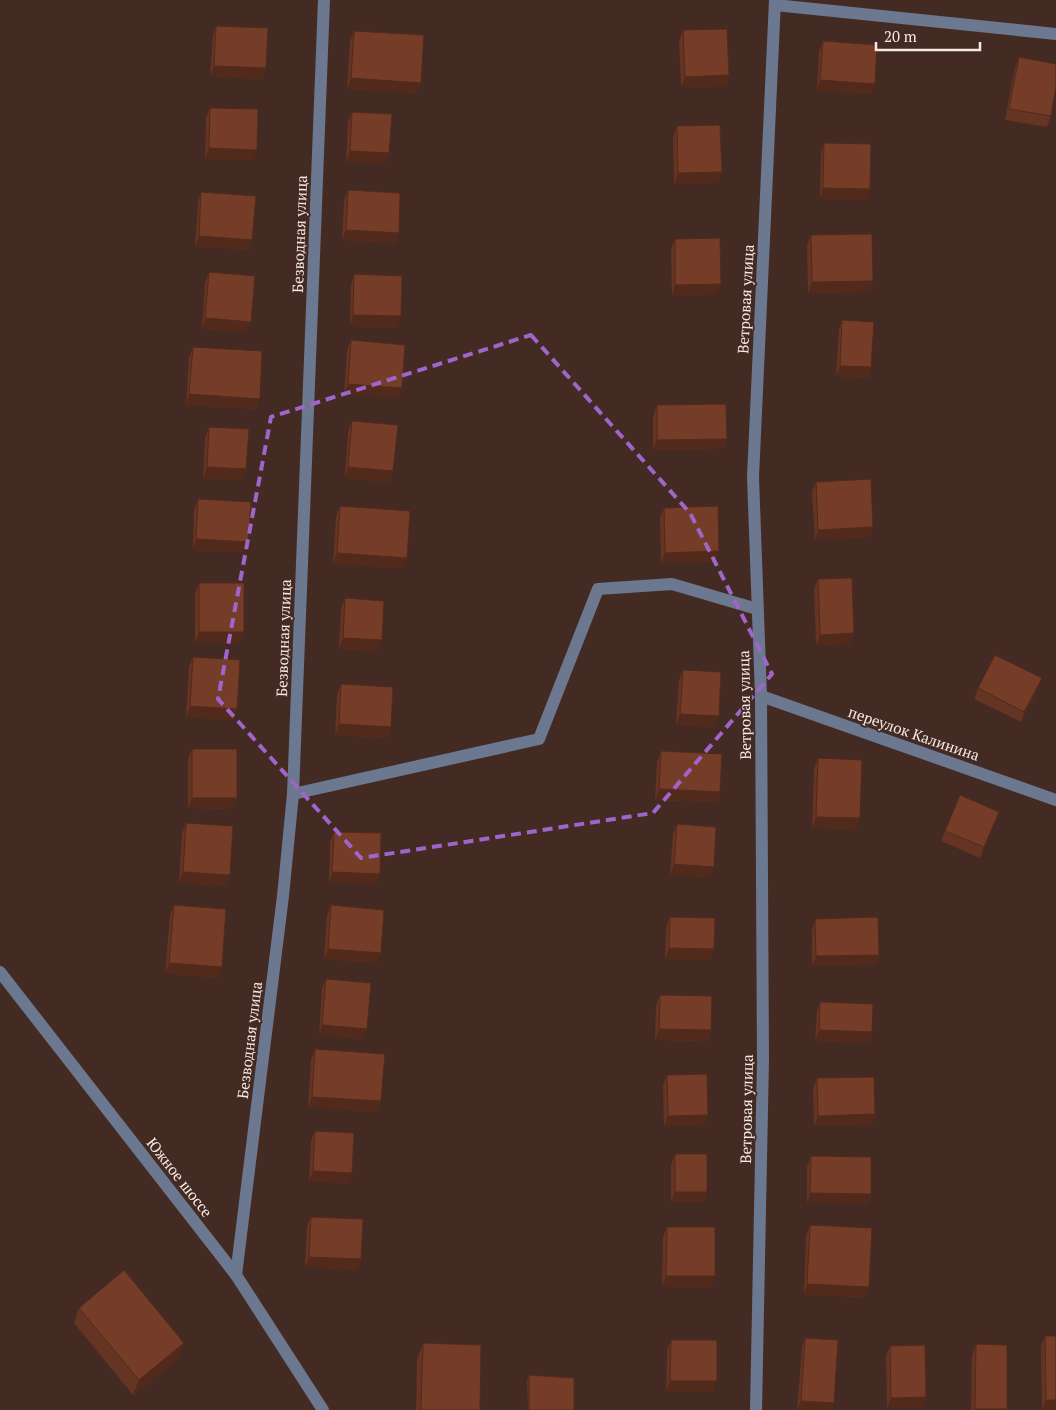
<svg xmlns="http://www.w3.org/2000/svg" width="1056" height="1410" font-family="'PT Serif',serif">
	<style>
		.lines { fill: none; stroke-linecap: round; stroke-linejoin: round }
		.minor { stroke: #6b788f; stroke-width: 12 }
		.wall { fill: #653422 }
		.shaded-wall { fill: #522a1c }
		.building { fill: #753c28; stroke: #522a1c }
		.marked { fill: none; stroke: #a064ca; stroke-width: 4; stroke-dasharray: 10 6; stroke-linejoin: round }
		.labels { text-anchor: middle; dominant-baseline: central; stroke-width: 4; stroke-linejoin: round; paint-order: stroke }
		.street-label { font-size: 15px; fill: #f8e8e3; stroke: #432b24 }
	</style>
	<rect width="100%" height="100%" fill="#432b24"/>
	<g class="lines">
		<g class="minor">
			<polyline points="775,5 1056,34"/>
			<polyline points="761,696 1056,800"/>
			<polyline points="293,794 539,739 598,589 672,584 757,609"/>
			<polyline points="0,972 236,1275 323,1410"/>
			<polyline points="236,1275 283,896 293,794 324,0"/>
			<polyline points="756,1410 763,1060 761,696 753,477 775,0"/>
		</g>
	</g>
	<g class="wall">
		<polygon points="216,26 266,68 262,79 210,76 213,36"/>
		<polygon points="683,30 729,75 725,86 681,87 679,41"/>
		<polygon points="354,31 417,93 347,89 350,41"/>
		<polygon points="823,41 871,94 817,91 819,52"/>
		<polygon points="1019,57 1051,116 1047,127 1005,120 1015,68"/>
		<polygon points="210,108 253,160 205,159 206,118"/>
		<polygon points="352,112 389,153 385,164 346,162 348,122"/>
		<polygon points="677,126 718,182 674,184 673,137"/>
		<polygon points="824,143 870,189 866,200 820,198 821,153"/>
		<polygon points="348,190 399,233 395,243 342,240 344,200"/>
		<polygon points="201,192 252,240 249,250 195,246 198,203"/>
		<polygon points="811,235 869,292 808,293 807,246"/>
		<polygon points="675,239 717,294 672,295 671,249"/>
		<polygon points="209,272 251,322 247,332 202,329 205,283"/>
		<polygon points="354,274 397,327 350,326 351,285"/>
		<polygon points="842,320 871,367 868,378 836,376 839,330"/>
		<polygon points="351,340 398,398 344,394 347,351"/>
		<polygon points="193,347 256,409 186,405 189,357"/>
		<polygon points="657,405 727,439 723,449 653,450 653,416"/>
		<polygon points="352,421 390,482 345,478 348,432"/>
		<polygon points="209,427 246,469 242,480 203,478 205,438"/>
		<polygon points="816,482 873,527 869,537 815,540 812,492"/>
		<polygon points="198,499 245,552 193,550 194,510"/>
		<polygon points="340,506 403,568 333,564 336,516"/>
		<polygon points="664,508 719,551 715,562 661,563 660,518"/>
		<polygon points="818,579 850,644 816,645 814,589"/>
		<polygon points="199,583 244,632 240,643 195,642 195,593"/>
		<polygon points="345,598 378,651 339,649 341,609"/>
		<polygon points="193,657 233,720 186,717 189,667"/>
		<polygon points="683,670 715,727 676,725 679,680"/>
		<polygon points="341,684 391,727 387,738 335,735 337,695"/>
		<polygon points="978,688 1038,689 1021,722 974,699"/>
		<polygon points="192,749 237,798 233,809 188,808 188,759"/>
		<polygon points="661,751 720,792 717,802 655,800 657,762"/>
		<polygon points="818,758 857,829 812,828 814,769"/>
		<polygon points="999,812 980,858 941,841 945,831"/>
		<polygon points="186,823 230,875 226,886 179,883 182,833"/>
		<polygon points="677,824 710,877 670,875 673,834"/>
		<polygon points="334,832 377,884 329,883 330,842"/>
		<polygon points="174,905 222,967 218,978 165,973 170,916"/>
		<polygon points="331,905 377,963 324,959 327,916"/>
		<polygon points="670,917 710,960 665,959 666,928"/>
		<polygon points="815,919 879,955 876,965 812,966 812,930"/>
		<polygon points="326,979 364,1039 319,1035 322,989"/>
		<polygon points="660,995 708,1041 655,1040 656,1006"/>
		<polygon points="820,1002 872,1032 868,1043 815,1041 817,1012"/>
		<polygon points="315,1049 378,1112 308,1107 311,1060"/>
		<polygon points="667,1075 704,1125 664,1126 663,1086"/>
		<polygon points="817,1078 875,1114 872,1125 814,1126 813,1089"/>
		<polygon points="315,1131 352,1173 348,1183 309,1181 311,1141"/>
		<polygon points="675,1154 704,1202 671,1202 671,1165"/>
		<polygon points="811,1156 871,1194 867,1204 807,1203 807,1167"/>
		<polygon points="311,1217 361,1259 357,1270 305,1267 307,1227"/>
		<polygon points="810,1225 869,1287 865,1297 804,1295 806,1236"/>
		<polygon points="667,1227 715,1276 711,1287 662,1286 663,1237"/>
		<polygon points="79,1308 179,1358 133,1395 74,1323"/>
		<polygon points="1045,1336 1056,1410 1042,1410 1041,1347"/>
		<polygon points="805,1338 834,1403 831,1410 797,1410 802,1348"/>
		<polygon points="671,1340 713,1392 666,1391 667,1351"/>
		<polygon points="423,1343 480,1410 416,1410 417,1359"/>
		<polygon points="976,1344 1007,1409 1006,1410 971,1410 972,1355"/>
		<polygon points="890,1346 923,1408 887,1408 886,1356"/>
		<polygon points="529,1375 574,1410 528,1410 527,1380"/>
	</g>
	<g class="shaded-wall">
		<polygon points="214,66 266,68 262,79 210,76"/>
		<polygon points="729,75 725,86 681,87 685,77"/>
		<polygon points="351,78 421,83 417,93 347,89"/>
		<polygon points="820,80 875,84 871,94 817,91"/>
		<polygon points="209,148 257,150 253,160 205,159"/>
		<polygon points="350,151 389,153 385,164 346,162"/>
		<polygon points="722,172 718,182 674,184 678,173"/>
		<polygon points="823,188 870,189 866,200 820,198"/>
		<polygon points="346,230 399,233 395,243 342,240"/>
		<polygon points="199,236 252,240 249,250 195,246"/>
		<polygon points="873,281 869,292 808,293 812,282"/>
		<polygon points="721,284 717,294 672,295 675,285"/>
		<polygon points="353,315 401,316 397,327 350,326"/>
		<polygon points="205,318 251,322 247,332 202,329"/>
		<polygon points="840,366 871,367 868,378 836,376"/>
		<polygon points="348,384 402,388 398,398 344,394"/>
		<polygon points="189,394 260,399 256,409 186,405"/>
		<polygon points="727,439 723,449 653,450 657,440"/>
		<polygon points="207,467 246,469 242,480 203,478"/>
		<polygon points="348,467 393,471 390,482 345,478"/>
		<polygon points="873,527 869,537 815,540 818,530"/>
		<polygon points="196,539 248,542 245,552 193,550"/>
		<polygon points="719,551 715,562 661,563 665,553"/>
		<polygon points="337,553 407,558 403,568 333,564"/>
		<polygon points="199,632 244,632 240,643 195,642"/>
		<polygon points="854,633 850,644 816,645 820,635"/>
		<polygon points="343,638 382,640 378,651 339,649"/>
		<polygon points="1042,678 1038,689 1021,722 1024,712"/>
		<polygon points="190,706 237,709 233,720 186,717"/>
		<polygon points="680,714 719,716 715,727 676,725"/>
		<polygon points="339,724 391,727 387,738 335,735"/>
		<polygon points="659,789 720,792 717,802 655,800"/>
		<polygon points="192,798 237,798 233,809 188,808"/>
		<polygon points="999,812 995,823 980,858 984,847"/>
		<polygon points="816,817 860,818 857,829 812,828"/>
		<polygon points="674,864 714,867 710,877 670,875"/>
		<polygon points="183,872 230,875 226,886 179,883"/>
		<polygon points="332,872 380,874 377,884 329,883"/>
		<polygon points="669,948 714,949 710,960 665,959"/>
		<polygon points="328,949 381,953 377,963 324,959"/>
		<polygon points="879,955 876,965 812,966 816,956"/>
		<polygon points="169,963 222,967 218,978 165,973"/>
		<polygon points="322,1025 367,1029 364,1039 319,1035"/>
		<polygon points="659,1029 711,1030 708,1041 655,1040"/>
		<polygon points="819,1030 872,1032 868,1043 815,1041"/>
		<polygon points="312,1097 381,1101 378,1112 308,1107"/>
		<polygon points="875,1114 872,1125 814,1126 818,1116"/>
		<polygon points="708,1115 704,1125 664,1126 668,1116"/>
		<polygon points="313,1171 352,1173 348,1183 309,1181"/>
		<polygon points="675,1192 707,1192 704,1202 671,1202"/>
		<polygon points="810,1193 871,1194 867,1204 807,1203"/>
		<polygon points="309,1257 361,1259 357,1270 305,1267"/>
		<polygon points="666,1276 715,1276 711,1287 662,1286"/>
		<polygon points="807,1284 869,1287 865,1297 804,1295"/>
		<polygon points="184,1343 179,1358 133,1395 139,1380"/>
		<polygon points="670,1381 717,1381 713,1392 666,1391"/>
		<polygon points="926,1397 923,1408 887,1408 891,1398"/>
		<polygon points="1046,1400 1056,1400 1056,1410 1042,1410"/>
		<polygon points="801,1401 834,1403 831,1410 797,1410"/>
		<polygon points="975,1409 1007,1409 1006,1410 974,1410"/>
	</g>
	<g class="building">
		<polygon points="216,26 268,28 266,68 214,66"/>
		<polygon points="727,29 729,75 685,77 683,30"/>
		<polygon points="354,31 424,35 421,83 351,78"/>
		<polygon points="823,41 877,45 875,84 820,80"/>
		<polygon points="1019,57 1056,64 1056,86 1051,116 1009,109"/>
		<polygon points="210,108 258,109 257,150 209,148"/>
		<polygon points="352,112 392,114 389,153 350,151"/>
		<polygon points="720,125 722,172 678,173 677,126"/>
		<polygon points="824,143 871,144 870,189 823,188"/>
		<polygon points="348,190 400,193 399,233 346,230"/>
		<polygon points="201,192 256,196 252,240 199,236"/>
		<polygon points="872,234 873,281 812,282 811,235"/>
		<polygon points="720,238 721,284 675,285 675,239"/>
		<polygon points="209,272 255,276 251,322 205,318"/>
		<polygon points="354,274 402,276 401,316 353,315"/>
		<polygon points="842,320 874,322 871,367 840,366"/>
		<polygon points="351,340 405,345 402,388 348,384"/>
		<polygon points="193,347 262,351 260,399 189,394"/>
		<polygon points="726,404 727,439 657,440 657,405"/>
		<polygon points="352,421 398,425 393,471 348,467"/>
		<polygon points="209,427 249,429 246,469 207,467"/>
		<polygon points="871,479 873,527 818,530 816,482"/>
		<polygon points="198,499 251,502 248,542 196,539"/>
		<polygon points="340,506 410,511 407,558 337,553"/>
		<polygon points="718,506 719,551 665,553 664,508"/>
		<polygon points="852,578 854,633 820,635 818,579"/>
		<rect x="199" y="583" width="45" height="49"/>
		<polygon points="345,598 384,601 382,640 343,638"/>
		<polygon points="995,655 1042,678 1024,712 978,688"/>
		<polygon points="193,657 240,660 237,709 190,706"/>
		<polygon points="683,670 721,672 719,716 680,714"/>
		<polygon points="341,684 393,687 391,727 339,724"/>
		<rect x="192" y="749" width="45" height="49"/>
		<polygon points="661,751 722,754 720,792 659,789"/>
		<polygon points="818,758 862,760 860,818 816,817"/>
		<polygon points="960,795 999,812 984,847 945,831"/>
		<polygon points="186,823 233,826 230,875 183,872"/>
		<polygon points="677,824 716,827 714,867 674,864"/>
		<polygon points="334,832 381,833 380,874 332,872"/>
		<polygon points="174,905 226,909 222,967 169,963"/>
		<polygon points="331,905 384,910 381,953 328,949"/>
		<polygon points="670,917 715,918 714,949 669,948"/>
		<polygon points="878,917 879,955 816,956 815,919"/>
		<polygon points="326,979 371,983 367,1029 322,1025"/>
		<polygon points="660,995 712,996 711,1030 659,1029"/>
		<polygon points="820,1002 873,1004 872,1032 819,1030"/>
		<polygon points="315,1049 385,1054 381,1101 312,1097"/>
		<polygon points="707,1074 708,1115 668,1116 667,1075"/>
		<polygon points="874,1077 875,1114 818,1116 817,1078"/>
		<polygon points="315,1131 354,1133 352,1173 313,1171"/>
		<rect x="675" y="1154" width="32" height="38"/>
		<polygon points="811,1156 871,1157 871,1194 810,1193"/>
		<polygon points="311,1217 363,1219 361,1259 309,1257"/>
		<polygon points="810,1225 872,1228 869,1287 807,1284"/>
		<polygon points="667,1227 715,1227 715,1276 666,1276"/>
		<polygon points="124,1270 184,1343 139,1380 79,1308"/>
		<polygon points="1045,1336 1056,1336 1056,1400 1046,1400"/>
		<polygon points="805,1338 838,1340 834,1403 801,1401"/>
		<polygon points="671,1340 717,1340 717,1381 670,1381"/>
		<polygon points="423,1343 481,1345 480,1410 421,1410"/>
		<polygon points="976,1344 1007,1345 1007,1409 975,1409"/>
		<polygon points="925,1345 926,1397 891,1398 890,1346"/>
		<polygon points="529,1375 574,1378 574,1410 529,1410"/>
	</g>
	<path class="marked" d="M531,335l159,178 82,161 -119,139 -292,45 -143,-159 53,-282z"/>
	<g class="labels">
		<g class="street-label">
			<text transform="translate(299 234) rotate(-88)">Безводная улица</text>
			<text transform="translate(745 299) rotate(-87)">Ветровая улица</text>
			<text transform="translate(283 638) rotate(-88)">Безводная улица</text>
			<text transform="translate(744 705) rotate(-91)">Ветровая улица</text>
			<text transform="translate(914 733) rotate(19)">переулок Калинина</text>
			<text transform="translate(249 1040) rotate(-83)">Безводная улица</text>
			<text transform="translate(746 1109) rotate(-89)">Ветровая улица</text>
			<text transform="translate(180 1177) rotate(52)">Южное шоссе</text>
		</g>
	</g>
	<path d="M876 42v8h104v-8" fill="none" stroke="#f8e8e3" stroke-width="2.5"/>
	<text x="884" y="42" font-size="15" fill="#f8e8e3" stroke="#432b24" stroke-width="4" paint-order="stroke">20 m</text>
</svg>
